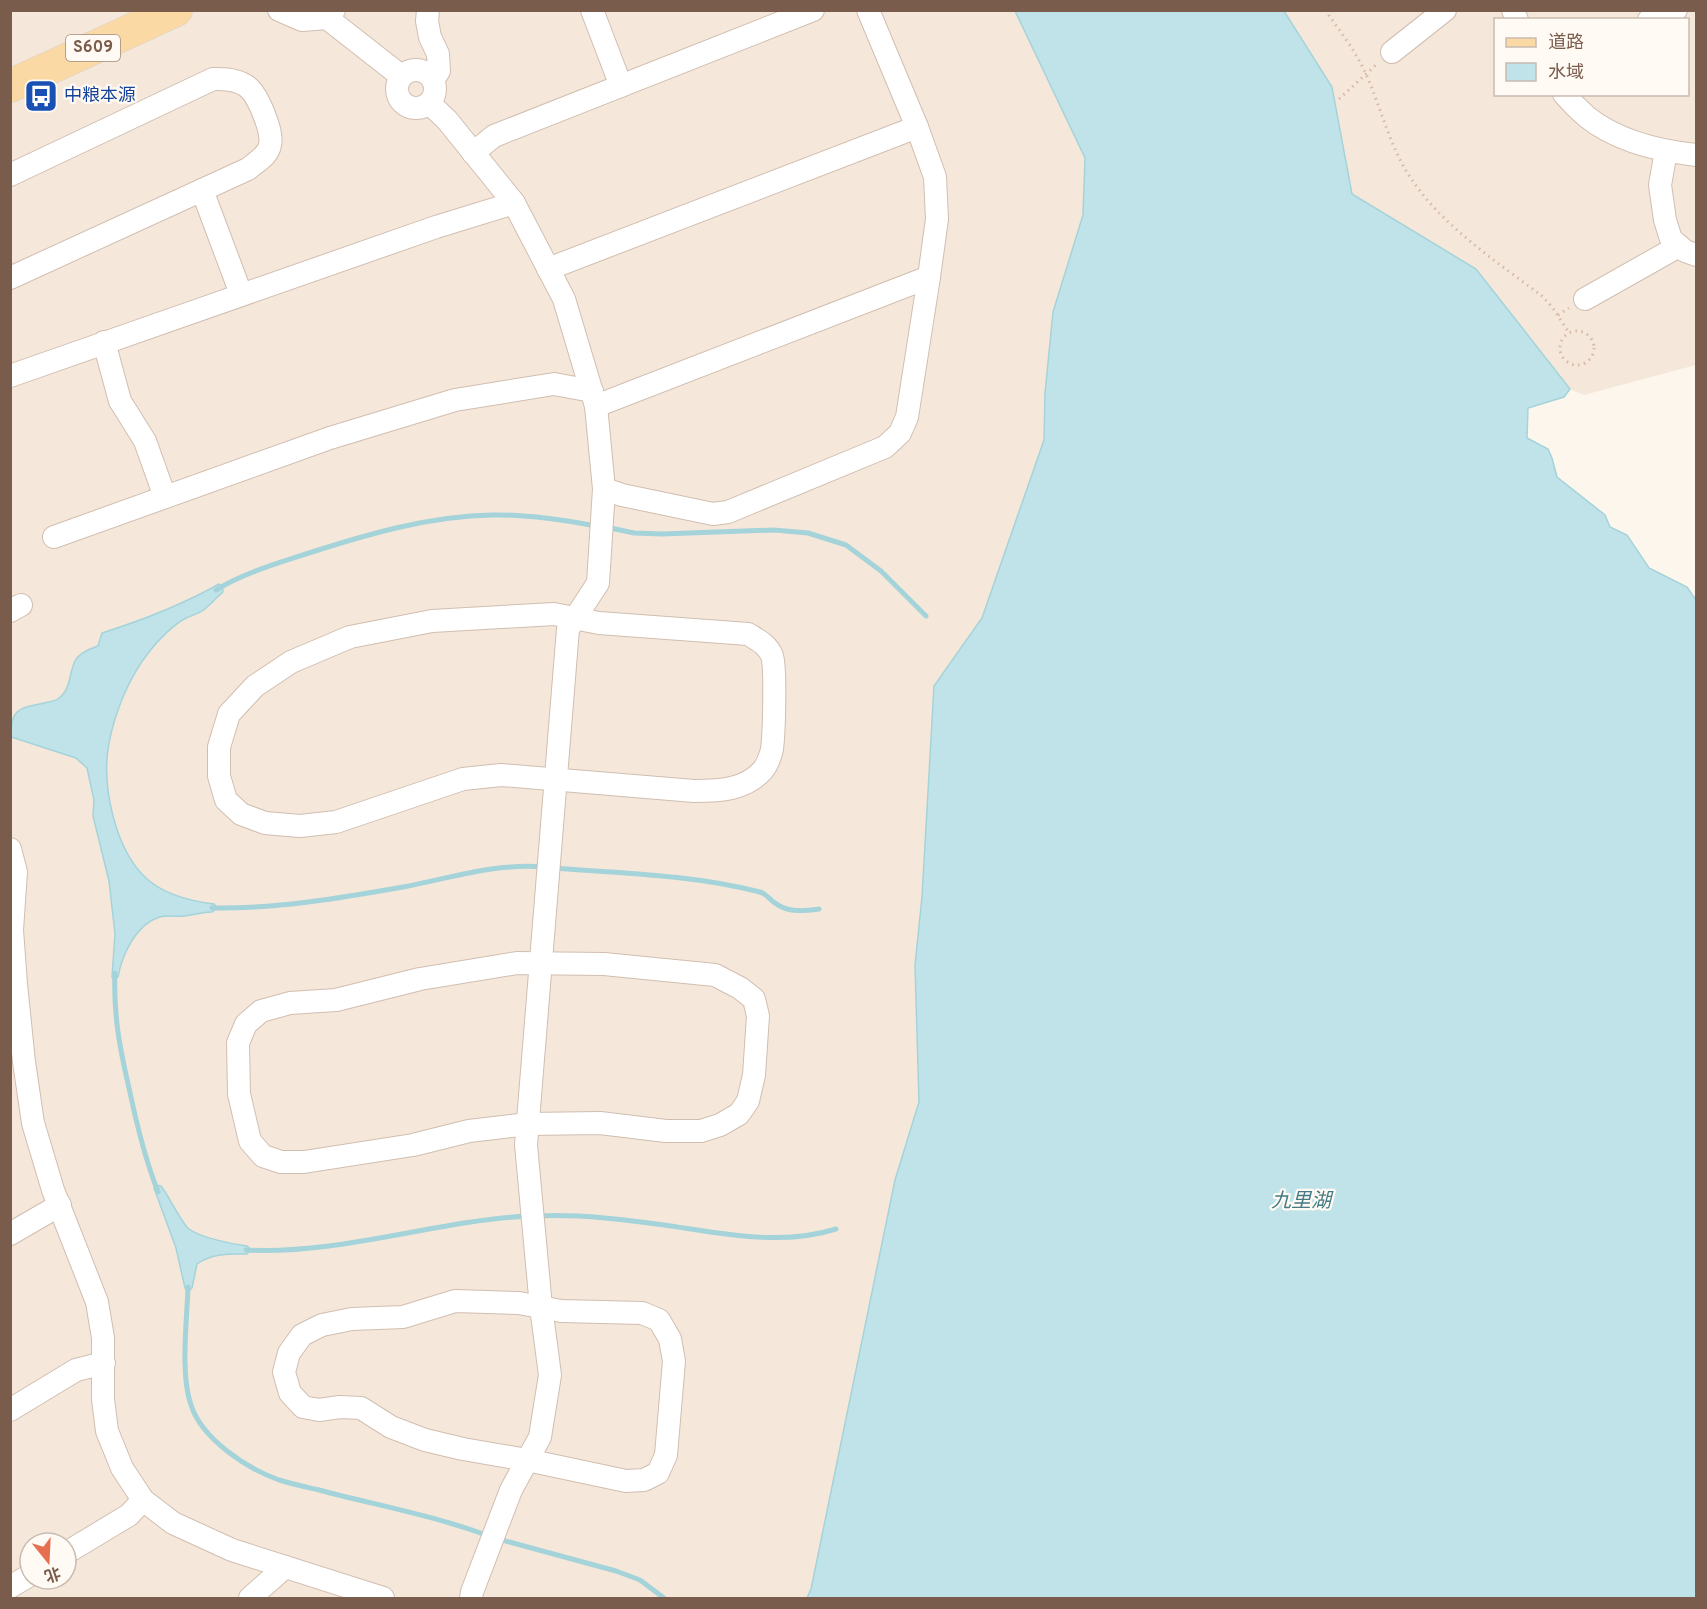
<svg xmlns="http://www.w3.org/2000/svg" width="1707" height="1609" font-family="Overpass,'Noto Sans SC',sans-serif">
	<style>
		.residential { fill: #f5e8da; fill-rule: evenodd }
		.water { fill: #bfe3e8; stroke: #a5d3da; stroke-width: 1.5 }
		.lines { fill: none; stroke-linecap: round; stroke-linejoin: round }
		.stream { stroke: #a5d3da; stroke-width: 5 }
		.minor-casing { stroke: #d1beb0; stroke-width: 24 }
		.primary-casing { stroke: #dad1cd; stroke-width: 34 }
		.path { stroke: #d9b8a5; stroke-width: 3; stroke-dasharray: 1.5 4.5; stroke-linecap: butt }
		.minor { stroke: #fff; stroke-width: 22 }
		.primary { stroke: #fbd9a5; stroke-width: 33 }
		.labels { text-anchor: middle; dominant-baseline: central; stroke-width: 4.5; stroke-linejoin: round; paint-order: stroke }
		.shield { fill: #fffaf3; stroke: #a28b7f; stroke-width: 1.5 }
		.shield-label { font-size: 16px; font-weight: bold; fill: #7a5c4d }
		.transit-label { font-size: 18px; fill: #164399; stroke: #fffaf3; text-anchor: start }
		.water-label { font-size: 20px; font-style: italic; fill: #437c86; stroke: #fffaf3 }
	</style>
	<rect width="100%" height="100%" fill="#fdf6ec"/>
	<g class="residential">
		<path d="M11,11h1004l70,147 -2,57 -30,97 -8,81 -1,47 -62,179 -48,67 -12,211 -7,68 4,137 -24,78 -84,409 -4,9h-796zM30,1543h36v36h-36z"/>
		<path d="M1284,11h412v354l-112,30 -14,-6 -94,-120 -124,-75 -20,-107zM1496,20h192v74h-192z"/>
	</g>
	<g class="water">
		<polygon points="1015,11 1284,11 1332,87 1352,194 1476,269 1570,389 1564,397 1528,408 1527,438 1548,449 1552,458 1557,477 1605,515 1610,527 1627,535 1649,568 1687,587 1696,600 1696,1598 807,1598 811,1589 895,1180 919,1102 915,965 922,897 934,686 982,618 1044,440 1045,393 1053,312 1083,215 1085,158"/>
		<path d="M219,584l3,2 1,6c-6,5 -11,11 -17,16 -5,5 -13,7 -20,10 -13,7 -28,22 -37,34 -20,25 -34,60 -40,91 -8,42 6,107 38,136 18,16 43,22 67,25l3,4 -5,4c-10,0 -18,3 -28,4 -8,1 -17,-1 -24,1 -24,7 -38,38 -42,60l-4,3 -2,-3 3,-43 -6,-53 -16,-65 1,-16 -7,-32 -11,-10 -65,-21c-1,-28 8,-29 33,-34 4,-1 11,-2 14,-4 13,-9 11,-26 17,-38 5,-9 15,-12 23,-15l4,-13c41,-13 80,-28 117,-49z"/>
		<path d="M155,1185l6,1c8,10 21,38 28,43 12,9 44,15 58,17l4,4 -4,4c-18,0 -35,-1 -50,10l-5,24 -4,4 -3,-4 -9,-40 -22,-60z"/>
	</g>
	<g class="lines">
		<g class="stream">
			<polyline points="606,527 634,533 662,534 774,530 808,533 846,545 881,571 926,616"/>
			<path d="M216,590c28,-17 62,-27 93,-37 59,-19 121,-37 183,-38 34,-1 71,5 104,11"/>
			<path d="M553,868c69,5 140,7 207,24 7,2 9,7 15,11 13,10 29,8 44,6"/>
			<path d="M212,908c64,1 129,-10 191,-21 49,-9 90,-24 141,-20"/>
			<path d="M115,973c-2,44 6,81 16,124 7,33 15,64 27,95"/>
			<path d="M537,1216c45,-2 90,4 134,10 54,8 111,20 165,3"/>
			<path d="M246,1250c95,5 187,-29 282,-34"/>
			<path d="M188,1287c-1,33 -8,87 3,118 11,34 55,63 88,75 13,4 27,7 40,10 56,15 113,25 167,45"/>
			<polyline points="498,1539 616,1571 640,1580 664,1598"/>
		</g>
		<g class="minor-casing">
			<g id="minor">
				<polyline points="279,10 302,20 327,18 334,10"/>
				<polyline points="428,10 427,21 430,37 438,54 439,71 433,80"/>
				<polyline points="592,10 621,86"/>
				<polyline points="1513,10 1517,20"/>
				<polyline points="327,18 401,76"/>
				<polyline points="1649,20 1676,10"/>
				<polyline points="1392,52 1445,10"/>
				<circle cx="416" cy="89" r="19"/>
				<path d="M1564,94c7,8 15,16 23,23 30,24 73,34 109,38"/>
				<polyline points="429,103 447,120 514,203 564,299 596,406 604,489 598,583 568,629 526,1145 541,1307 550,1375 540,1437 511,1490 472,1592 471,1598"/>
				<polyline points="1666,151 1660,185 1665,220 1671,239 1685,251 1696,255"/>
				<polyline points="473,153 494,136 813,10"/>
				<path d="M10,175l203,-96c32,-1 41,8 52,38 3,8 7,19 5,28 -2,11 -14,17 -22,24l-238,109"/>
				<polyline points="202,190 241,294"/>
				<polyline points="548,269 917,127 868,10"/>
				<polyline points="1585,299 1679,246"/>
				<polyline points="104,342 120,401 145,441 165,497"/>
				<polyline points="10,376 436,227 514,203"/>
				<polyline points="596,406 929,277 937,219 935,177 917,127"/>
				<polyline points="604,489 622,495 713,514 728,512 885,447 900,433 907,417 929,277"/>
				<polyline points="54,537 330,438 455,400 554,384 592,391"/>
				<polyline points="10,611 21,605"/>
				<path d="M554,614l45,9 149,11c10,6 20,11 24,22 4,12 2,78 0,93 -1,6 -5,16 -9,21 -18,20 -43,21 -69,21l-193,-16 -38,4 -127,43 -36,4 -35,-3 -24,-9 -15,-14 -7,-24v-29l10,-33 26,-28 36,-24 59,-25 82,-16z"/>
				<polyline points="10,849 16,872 12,930 16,984 24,1062 33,1123 53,1190 97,1302 103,1338 103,1399 107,1431 122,1468 143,1500 173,1523 232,1550 383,1598"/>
				<polygon points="517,963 604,964 715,975 740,988 754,999 758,1016 754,1075 748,1101 739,1114 720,1125 701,1131 666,1131 600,1123 528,1124 469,1131 413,1145 304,1162 281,1162 263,1156 250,1141 239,1094 238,1043 246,1024 261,1011 290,1003 336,1000 420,979"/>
				<polyline points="10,1234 60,1205"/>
				<polygon points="455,1301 519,1303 561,1311 642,1313 659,1320 670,1339 674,1361 666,1455 658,1473 644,1480 626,1481 527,1460 463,1449 425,1440 391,1427 361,1408 340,1407 319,1410 303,1407 290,1393 284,1372 289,1353 302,1335 322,1325 352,1319 403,1317"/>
				<polyline points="10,1410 76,1370 104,1363"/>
				<polyline points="66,1553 129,1515 143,1500"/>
				<polyline points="10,1587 30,1575"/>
				<polyline points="250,1598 285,1567"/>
			</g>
		</g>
		<g class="primary-casing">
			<polyline id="primary" points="10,86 176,10"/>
		</g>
		<g class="path">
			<path d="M1325,10c14,20 30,40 40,62 16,35 24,73 45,105 31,48 87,85 132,119l11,12 16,25"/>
			<polyline points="1339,99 1377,64"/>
			<polyline points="1558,315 1569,308"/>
			<circle cx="1577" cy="348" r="17"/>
		</g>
		<use href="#minor" class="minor"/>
		<use href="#primary" class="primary"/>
	</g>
	<defs>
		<g id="bus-square" transform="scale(1.725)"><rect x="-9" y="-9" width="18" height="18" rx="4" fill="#1a4fb4" stroke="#fffaf3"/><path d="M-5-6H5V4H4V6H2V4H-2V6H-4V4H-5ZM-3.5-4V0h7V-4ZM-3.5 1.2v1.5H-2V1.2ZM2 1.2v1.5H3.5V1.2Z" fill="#fff"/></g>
	</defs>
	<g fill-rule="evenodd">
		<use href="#bus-square" x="41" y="96"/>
	</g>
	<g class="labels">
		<rect class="shield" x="66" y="35" width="54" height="26" rx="4.5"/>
		<g class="shield-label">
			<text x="93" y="48">S609</text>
		</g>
		<g class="transit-label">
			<text x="64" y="96">中粮本源</text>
		</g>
		<g class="water-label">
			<text x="1301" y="1202">九里湖</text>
		</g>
	</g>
	<rect width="1707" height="1609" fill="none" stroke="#7a5c4d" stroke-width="24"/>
	<rect x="1494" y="18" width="195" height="78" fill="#fffaf3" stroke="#cabbb1" stroke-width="1.5"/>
	<rect x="1506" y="38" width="30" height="9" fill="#fbd9a5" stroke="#cabbb1" stroke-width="1.5"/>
	<text x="1548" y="48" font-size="18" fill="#7a5c4d">道路</text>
	<rect x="1506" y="63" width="30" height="18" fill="#bfe3e8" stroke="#cabbb1" stroke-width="1.5"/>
	<text x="1548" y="78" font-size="18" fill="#7a5c4d">水域</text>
	<g transform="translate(48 1561) rotate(162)"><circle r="28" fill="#fffaf3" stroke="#cabbb1" stroke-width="1.5"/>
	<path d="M0-4.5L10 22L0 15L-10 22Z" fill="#e76f51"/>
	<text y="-9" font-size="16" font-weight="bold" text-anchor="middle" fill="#7a5c4d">北</text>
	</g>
</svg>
